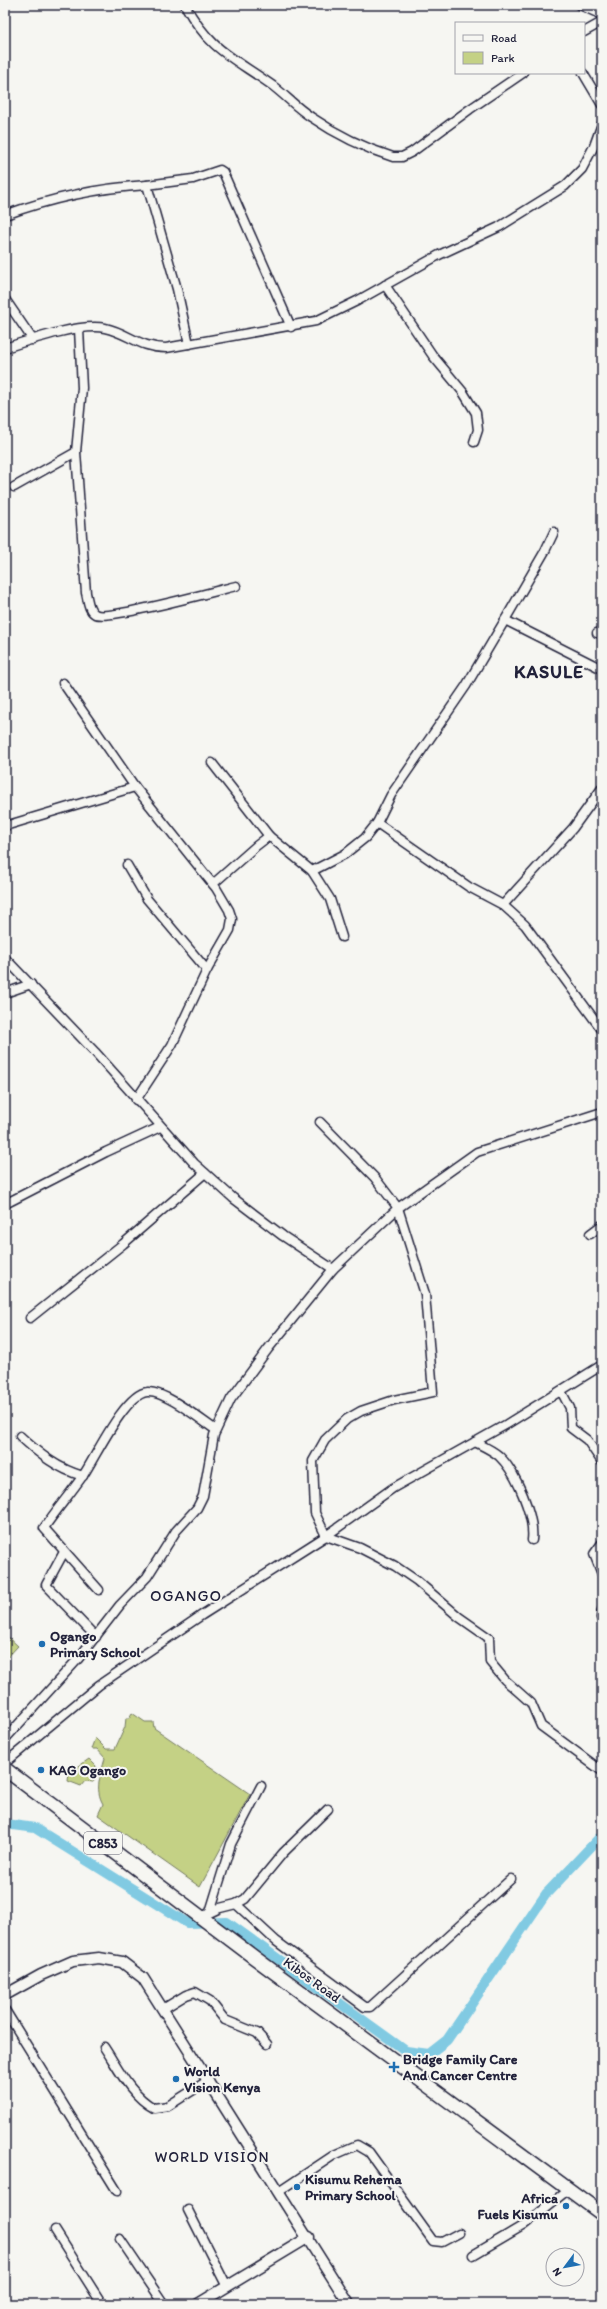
<svg xmlns="http://www.w3.org/2000/svg" width="607" height="2309" font-family="Itim,sans-serif">
	<style>
		.green { fill: #c4d185; stroke: #737a60 }
		.lines { fill: none; stroke-linecap: round; stroke-linejoin: round }
		.canal { stroke: #81cae2; stroke-width: 10 }
		.minor-casing { stroke: #22223b; stroke-width: 11 }
		.tertiary-casing { stroke: #22223b; stroke-width: 13 }
		.primary-casing { stroke: #22223b; stroke-width: 16 }
		.minor { stroke: #f6f6f2; stroke-width: 8 }
		.tertiary { stroke: #f6f6f2; stroke-width: 10 }
		.primary { stroke: #f6f6f2; stroke-width: 13 }
		.poi-dot { fill: #1f6fb2; stroke: #f6f6f2; stroke-width: 1.5 }
		.labels { text-anchor: middle; dominant-baseline: central; stroke-width: 4; stroke-linejoin: round; paint-order: stroke }
		.shield { fill: #f6f6f2; stroke: #626272; stroke-width: 1 }
		.shield-label { font-size: 13px; font-weight: bold; fill: #22223b }
		.poi-label { font-size: 14px; font-weight: bold; fill: #22223b; stroke: #f6f6f2; text-anchor: start }
		.street-label { font-size: 14px; fill: #22223b; stroke: #f6f6f2 }
		.neighbourhood-label { font-size: 15px; letter-spacing: 1px; fill: #22223b; stroke: #f6f6f2 }
		.quarter-label { font-size: 16px; letter-spacing: 1px; fill: #22223b; stroke: #f6f6f2 }
		.district-label { font-size: 18px; font-weight: bold; letter-spacing: 1px; fill: #22223b; stroke: #f6f6f2 }
	</style>
	<rect width="100%" height="100%" fill="#f6f6f2"/>
	<filter id="ink" filterUnits="userSpaceOnUse"><feTurbulence type="fractalNoise" baseFrequency=".025" numOctaves="2"/><feDisplacementMap in="SourceGraphic" scale="8" xChannelSelector="R" yChannelSelector="G"/><feConvolveMatrix kernelMatrix="1 2 1 2 8 2 1 2 1" color-interpolation-filters="sRGB"/></filter>
	<g filter="url(#ink)">
		<g class="green">
			<polygon points="5,1634 18,1646 5,1660"/>
			<path d="M132,1713l13,9h8l1,6 96,66 -50,93 -102,-72 5,-11c-9,-16 -2,-29 2,-46l-8,-9h-6l4,-11 11,11h9l10,-22 1,-9h3z"/>
			<polygon points="89,1759 96,1766 96,1778 93,1782 85,1781 81,1786 68,1781 69,1773"/>
		</g>
		<g class="lines">
			<polyline class="canal" points="5,1824 35,1828 187,1923 227,1922 406,2051 429,2054 447,2040 546,1894 602,1835"/>
			<g class="minor-casing">
				<g id="minor">
					<path d="M185,5c26,47 48,52 88,81 13,10 24,22 38,31 25,17 53,31 82,40h9l10,-5 58,-43 53,-36"/>
					<polyline points="580,5 602,15"/>
					<polyline points="584,32 602,22"/>
					<polyline points="583,73 602,105"/>
					<polyline points="147,185 193,179 220,170 223,172 291,327"/>
					<path d="M5,215c46,-17 93,-27 142,-30l30,104 12,55"/>
					<polyline points="385,285 433,356 463,392 476,413 478,430 474,442"/>
					<polyline points="5,299 33,340"/>
					<path d="M5,348c25,-8 75,-25 100,-20 23,5 35,20 61,20l150,-27 41,-20 82,-46 60,-28 66,-41 17,-17 12,-23 8,-22"/>
					<path d="M76,452l10,141c2,7 2,17 9,21 11,7 121,-23 141,-28"/>
					<polyline points="14,487 76,452 82,388 79,329"/>
					<polyline points="505,620 545,551 554,532"/>
					<polyline points="597,633 602,632"/>
					<polyline points="63,683 135,787 216,888 229,910 232,919 230,930 207,970 172,1045 136,1100"/>
					<polyline points="212,763 269,836"/>
					<polyline points="377,823 469,887 503,905 525,925 602,1030"/>
					<polyline points="5,826 135,787"/>
					<polyline points="127,865 147,899 207,970"/>
					<polyline points="312,871 330,899 342,937"/>
					<polyline points="213,884 256,846 269,836 312,871 345,854 365,838 377,823 391,795 466,686 505,620 602,669"/>
					<polyline points="503,905 573,828 602,788"/>
					<polyline points="5,958 95,1052 194,1163 233,1198 283,1236 333,1269"/>
					<polyline points="5,993 31,984"/>
					<polyline points="320,1122 375,1178 398,1208 425,1294 433,1392 394,1400 361,1411 347,1419 325,1440 313,1461 315,1513 326,1536 360,1548 395,1566 417,1581 459,1617 489,1638 490,1662 505,1680 531,1703 541,1726 602,1771"/>
					<polyline points="5,1204 106,1152 160,1127"/>
					<polyline points="590,1234 602,1225"/>
					<polyline points="30,1318 123,1244 205,1173"/>
					<polyline points="561,1391 570,1408 571,1428 587,1440 602,1462"/>
					<path d="M20,1436c19,18 38,33 63,40"/>
					<path d="M475,1442c8,4 17,8 24,14 17,16 36,61 33,84"/>
					<polyline points="602,1543 594,1554 602,1574"/>
					<polyline points="64,1552 46,1585 96,1637"/>
					<path d="M99,1590l-55,-62c12,-18 27,-35 40,-54 12,-18 41,-80 63,-82 17,-2 54,28 69,38"/>
					<polyline points="601,1618 602,1610"/>
					<polyline points="5,1739 78,1659 120,1605 147,1577 176,1531 197,1508 203,1496 214,1435 231,1399 268,1349 333,1269 398,1208 477,1152 602,1112"/>
					<polyline points="5,1763 99,1685 202,1615 326,1536 393,1488 507,1424 602,1365"/>
					<polyline points="236,1904 276,1941 365,2007 370,2007 511,1879"/>
					<polyline points="210,1912 231,1844 261,1786"/>
					<polyline points="201,1917 220,1908 236,1904 245,1899 283,1853 328,1809"/>
					<polyline points="163,2009 186,1995 195,1992 210,2001 225,2020 257,2033 267,2044"/>
					<polyline points="5,2010 117,2191"/>
					<path d="M104,2047c14,21 27,49 50,61l14,-2 41,-26"/>
					<polyline points="280,2191 334,2155 357,2145 369,2152 433,2241 442,2242 459,2233"/>
					<polyline points="188,2210 227,2287"/>
					<polyline points="55,2230 102,2304"/>
					<polyline points="120,2239 164,2304"/>
					<polyline points="473,2255 524,2225 569,2189"/>
				</g>
			</g>
			<g class="tertiary-casing">
				<g id="tertiary">
					<polyline points="5,1995 41,1975 73,1961 99,1958 122,1962 143,1978 349,2304"/>
					<polyline points="198,2304 309,2237"/>
				</g>
			</g>
			<g class="primary-casing">
				<polyline id="primary" points="5,1769 255,1958 602,2214"/>
			</g>
			<use href="#minor" class="minor"/>
			<use href="#tertiary" class="tertiary"/>
			<use href="#primary" class="primary"/>
		</g>
	</g>
	<g class="poi-dot">
		<circle cx="42" cy="1644" r="4"/>
		<circle cx="41" cy="1770" r="4"/>
		<path d="M392 2061h4v4h4v4h-4v4h-4v-4h-4v-4h4z"/>
		<circle cx="176" cy="2079" r="4"/>
		<circle cx="297" cy="2187" r="4"/>
		<circle cx="566" cy="2206" r="4"/>
	</g>
	<g class="labels">
		<rect class="shield" x="84" y="1832" width="38" height="22" rx="3"/>
		<g class="shield-label">
			<text x="103" y="1843">C853</text>
		</g>
		<g class="poi-label">
			<text x="50" y="1636">Ogango<tspan x="50" dy="16">Primary School</tspan></text>
			<text x="49" y="1770">KAG Ogango</text>
			<text x="403" y="2059">Bridge Family Care<tspan x="403" dy="16">And Cancer Centre</tspan></text>
			<text x="184" y="2071">World<tspan x="184" dy="16">Vision Kenya</tspan></text>
			<text x="305" y="2179">Kisumu Rehema<tspan x="305" dy="16">Primary School</tspan></text>
			<text x="558" y="2198" text-anchor="end">Africa<tspan x="558" dy="16">Fuels Kisumu</tspan></text>
		</g>
		<g class="street-label">
			<text transform="translate(312 1980) rotate(36)">Kibos Road</text>
		</g>
		<g class="neighbourhood-label">
			<text x="212" y="2157">WORLD VISION</text>
		</g>
		<g class="quarter-label">
			<text x="186" y="1595">OGANGO</text>
		</g>
		<g class="district-label">
			<text x="549" y="672">KASULE</text>
		</g>
	</g>
	<rect width="607" height="2309" fill="none" stroke="#f6f6f2" stroke-width="20"/>
	<rect x="10" y="10" width="587" height="2289" fill="none" stroke="#22223b" stroke-width="1.5" filter="url(#ink)"/>
	<rect x="455" y="22" width="130" height="52" fill="#f6f6f2" stroke="#a1a1a9"/>
	<rect x="463" y="35" width="20" height="6" fill="#f6f6f2" stroke="#a1a1a9"/>
	<text x="491" y="42" font-size="12" fill="#22223b">Road</text>
	<rect x="463" y="52" width="20" height="12" fill="#c4d185" stroke="#a1a1a9"/>
	<text x="491" y="62" font-size="12" fill="#22223b">Park</text>
	<g transform="translate(565 2267) rotate(238)"><circle r="19" fill="#f6f6f2" stroke="#a1a1a9"/>
	<path d="M0-3L7 15L0 10L-7 15Z" fill="#1f6fb2"/>
	<text y="-6" font-size="11" font-weight="bold" text-anchor="middle" fill="#22223b">N</text>
	</g>
</svg>
